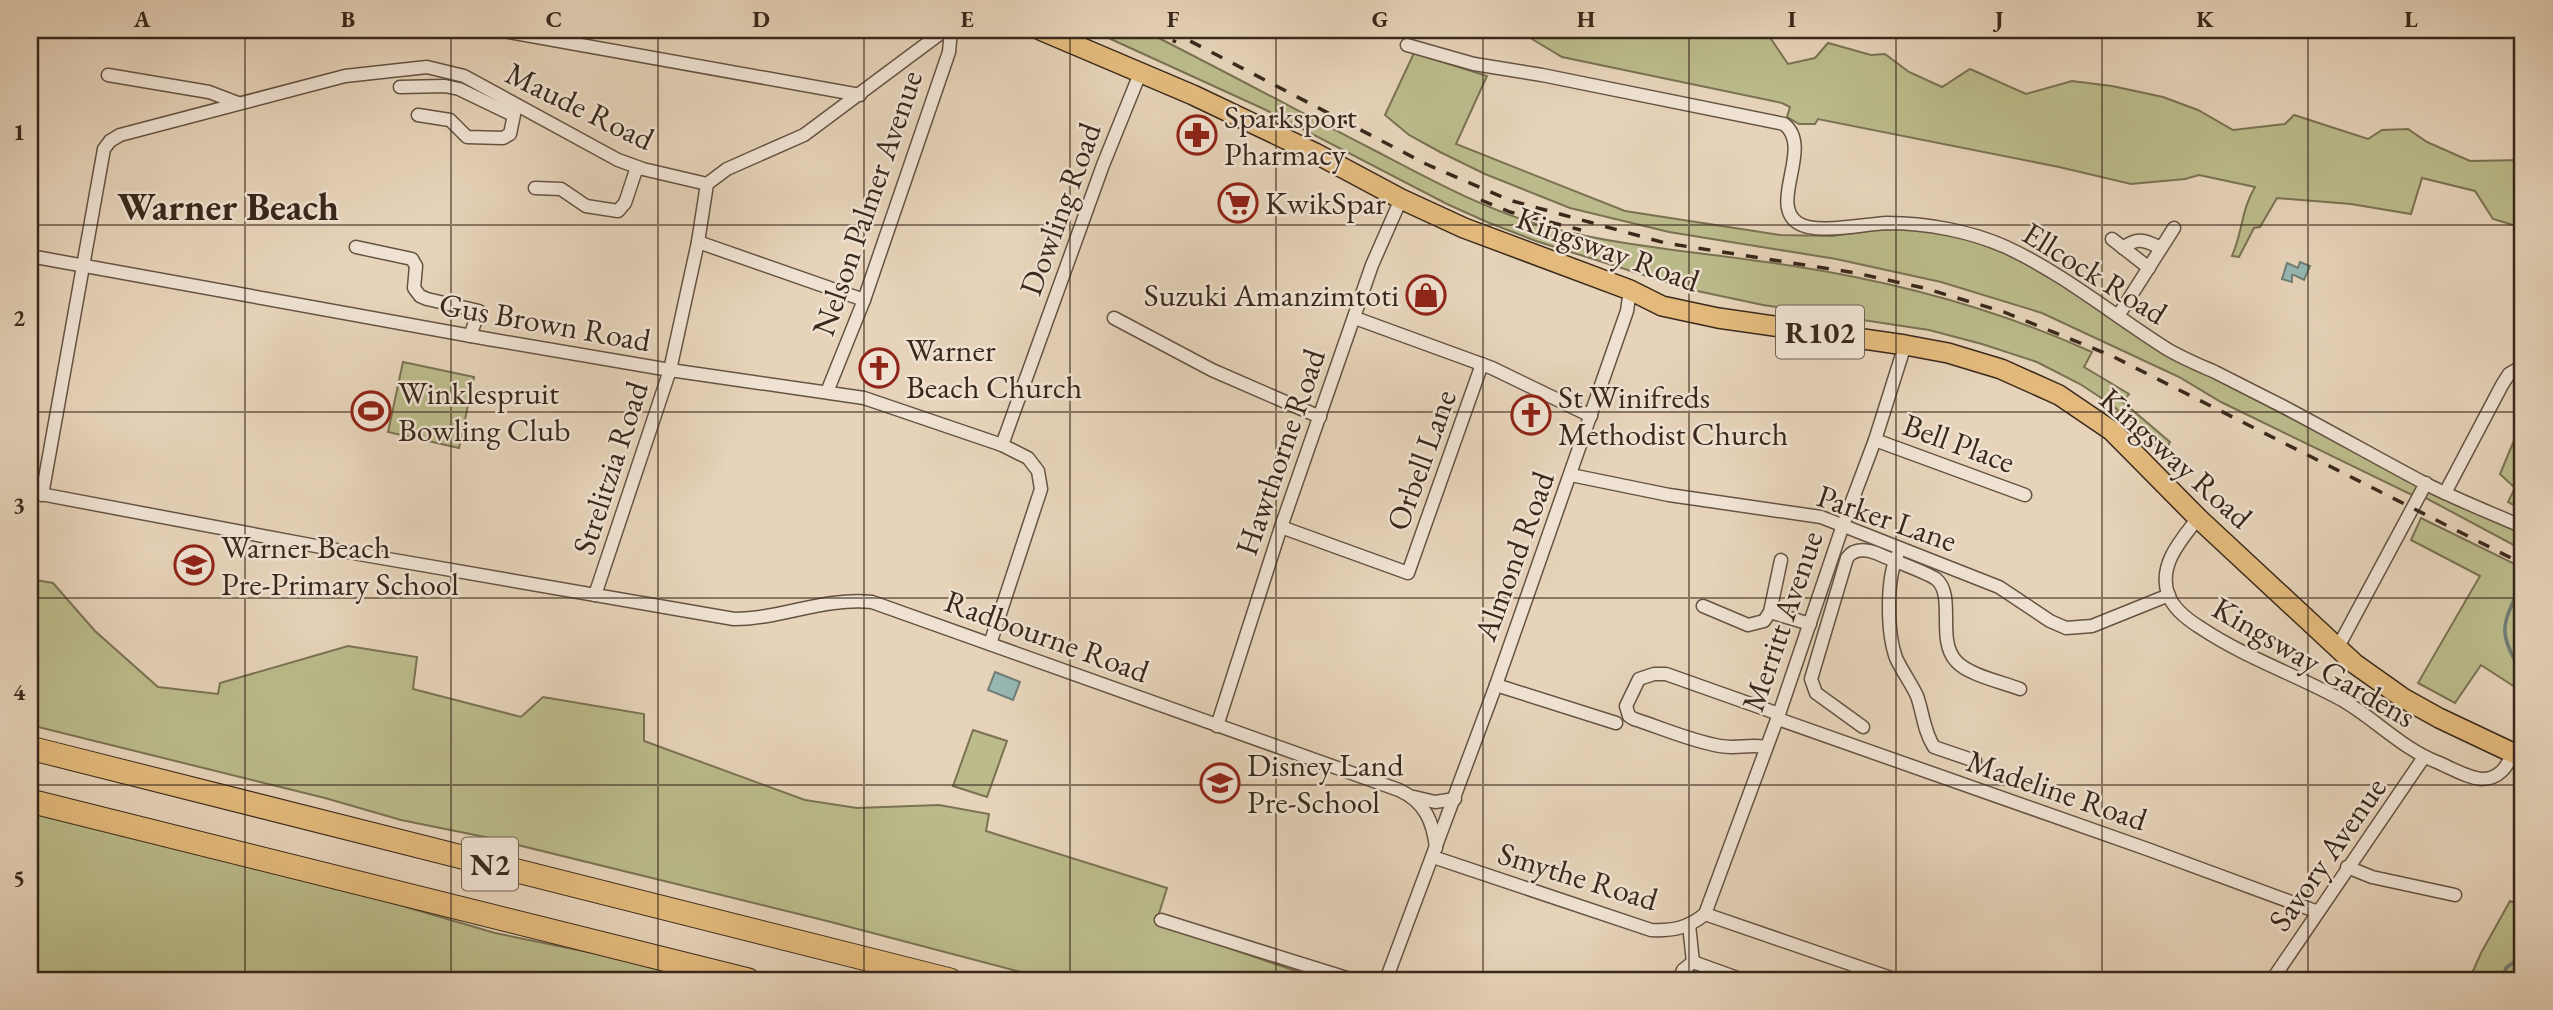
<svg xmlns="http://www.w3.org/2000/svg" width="2553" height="1010" font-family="'EB Garamond',serif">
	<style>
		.green { fill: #bbbb8b; stroke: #7a7253; stroke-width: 2 }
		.water { fill: #96b7b2; stroke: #717e76; stroke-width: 2 }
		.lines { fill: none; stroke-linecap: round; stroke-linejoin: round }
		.stream { stroke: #717e76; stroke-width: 3.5 }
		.minor-casing { stroke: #655342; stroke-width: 15 }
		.primary-casing { stroke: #3a281b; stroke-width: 22 }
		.motorway-casing { stroke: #3a281b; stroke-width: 25 }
		.minor { stroke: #efe2d2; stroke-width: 12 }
		.primary { stroke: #e3ba7c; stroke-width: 19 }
		.motorway { stroke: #e3ba7c; stroke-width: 23 }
		.rail { stroke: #3a281b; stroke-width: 3.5; stroke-dasharray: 12 12; stroke-linecap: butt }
		.grid { fill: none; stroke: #3a281b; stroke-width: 2; stroke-opacity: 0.55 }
		.labels { text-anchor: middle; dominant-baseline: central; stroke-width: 5; stroke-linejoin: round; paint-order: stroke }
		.shield { fill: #efe2d2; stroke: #706052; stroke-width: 2 }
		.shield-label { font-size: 30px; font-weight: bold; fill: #3a281b }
		.street-label { font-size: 32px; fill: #3a281b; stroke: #efe2d2 }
		.poi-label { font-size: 32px; fill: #3a281b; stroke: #efe2d2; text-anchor: start }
		.district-label { font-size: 38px; font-weight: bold; fill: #3a281b; stroke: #efe2d2 }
		.neatline { fill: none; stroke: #3a281b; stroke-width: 2.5 }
		.grid-label { font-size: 23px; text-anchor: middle; font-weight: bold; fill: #3a281b }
	</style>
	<rect width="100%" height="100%" fill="#e6d3b9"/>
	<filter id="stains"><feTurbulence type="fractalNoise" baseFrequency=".00286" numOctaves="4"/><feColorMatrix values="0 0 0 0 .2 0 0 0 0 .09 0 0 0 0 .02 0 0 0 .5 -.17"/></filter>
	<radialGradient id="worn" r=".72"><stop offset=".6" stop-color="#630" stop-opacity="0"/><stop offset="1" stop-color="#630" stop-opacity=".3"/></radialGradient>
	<g class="green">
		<path d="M1091,30h52c75,38 150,78 225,117 58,30 116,63 179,80 80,21 164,26 246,39 104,16 204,43 299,86l-8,15 45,27 -6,8 47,40 -2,4 1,9 -3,2 -23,-25 -31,-27 -32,-21 -43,-22 -55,-18 -53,-14 -166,-25 -75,-16 -152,-48 -49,-19 -40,-18 -181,-94z"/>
		<path d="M1517,30h135l4,3 4,-3h105l23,34 27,-6 13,-15 43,12 14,-1 24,18 33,15 28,-18 56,25 46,-13 40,5 51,11 35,13 35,20 52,-6 9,-9 74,24 14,-9 26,-1 19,13 43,19 53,-1v68l-30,-9 -18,-28 -53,-13 -11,36 -60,-10 -74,-6 -17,29 -6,1 -15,29 -7,-1c11,-25 9,-46 23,-69l-56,-12 -14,4 -54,5 -72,-17 -241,-48 -3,5h-16l-12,-7 3,-10 -8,-4 -220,-46z"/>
		<polygon points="1414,53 1487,76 1456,144 1625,211 1780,235 1832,236 1875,230 1915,228 1965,238 2007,254 2076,289 2231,387 2419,485 2412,495 2221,402 2179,377 2042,313 1941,282 1836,259 1669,232 1570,208 1485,174 1440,152 1409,135 1385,115"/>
		<polygon points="403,362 474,377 459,448 388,432"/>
		<polygon points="2523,419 2523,510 2508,502 2515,488 2500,474"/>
		<polygon points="2429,489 2523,530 2523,550 2424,497"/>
		<polygon points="2421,518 2523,568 2523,738 2518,736 2521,691 2481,665 2455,703 2418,683 2480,576 2411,540"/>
		<polygon points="30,579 53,583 95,631 158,687 218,694 220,683 348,646 417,657 413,689 521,717 543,697 644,714 644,741 805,800 857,808 939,805 989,814 986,831 1167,888 1156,923 1322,980 1051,980 827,921 485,837 401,820 325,798 30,725"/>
		<polygon points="973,730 1007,741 987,797 953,786"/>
		<polygon points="30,812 379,899 495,933 627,960 707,980 30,980"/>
		<polygon points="2510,901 2523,906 2523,980 2469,980 2481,953"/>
	</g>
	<g class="water">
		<polygon points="2300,262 2310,266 2304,280 2294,275 2292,275 2292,282 2282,279 2287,263 2298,268"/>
		<polygon points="995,672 1020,682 1013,700 988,690"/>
	</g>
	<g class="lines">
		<g class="stream">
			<path d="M2523,579c-20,48 -28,48 0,96"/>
			<polyline points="2502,980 2506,968 2523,955"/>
		</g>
		<g class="minor-casing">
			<g id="minor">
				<polyline points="498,30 860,95"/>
				<path d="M1407,45l67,19 68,11 242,49c30,23 -16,80 14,99 18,12 66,1 89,0 39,0 83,8 119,24 58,27 107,68 161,102 15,9 32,16 48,23 24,12 47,24 71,36 47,25 93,51 140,76 32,16 65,29 97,43"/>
				<polyline points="108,75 209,92 238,103"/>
				<polyline points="400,87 445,86 459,89 513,115"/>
				<polyline points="418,115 450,120 467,137 503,138 510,134 516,105"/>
				<polyline points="535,188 561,189 586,206 618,211 625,203 637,167"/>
				<polyline points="2112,239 2149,268"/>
				<polyline points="698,242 864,300"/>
				<polyline points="356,247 412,259 416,266 414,288 420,296 427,299 479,311 470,336"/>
				<path d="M2123,248c15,-12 23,-7 38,0"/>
				<polyline points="30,256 488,339 670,370 864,398 1002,445 1028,458 1038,471 1041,489 990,644"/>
				<polyline points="2118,316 2174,228"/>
				<polyline points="1114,318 1212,370 1320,417"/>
				<polyline points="1355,318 1492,368 1591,416"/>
				<polyline points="827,392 864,300 949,52 951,30"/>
				<polyline points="1875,440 2025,495"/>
				<polyline points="1002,445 1103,165 1141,71"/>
				<polyline points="1571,475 1669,495 1821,517 1999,587 2050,621 2066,628 2092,626 2169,595"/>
				<path d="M30,492l323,61 381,66c47,0 90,-22 138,-17l527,188c26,12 34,31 37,58"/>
				<polyline points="2445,493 2502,385 2509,374 2523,366"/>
				<polyline points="42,495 104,149 110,141 120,135 345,76 427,67 464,76 618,160 643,169 707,184"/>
				<path d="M2198,518c-16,21 -40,46 -30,76 5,15 20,26 33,34 45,30 96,47 143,73 32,19 59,48 93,61 14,6 31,16 45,17 17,0 25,-12 31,-26"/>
				<polyline points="1281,527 1408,573 1482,364"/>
				<path d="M1897,556c-11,25 -10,77 -1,102 6,13 15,25 21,38 6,17 7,36 17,51l41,14"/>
				<polyline points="595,595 670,370 698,242 707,184 727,169 804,135 945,30"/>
				<polyline points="1703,606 1748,625 1764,621 1770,612 1781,560"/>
				<polyline points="1770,612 1810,624"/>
				<polyline points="2337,649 2426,483"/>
				<polyline points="1496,685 1616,723"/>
				<polyline points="1778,719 2147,849 2318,912"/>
				<polyline points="1217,726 1281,527 1372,265 1401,199"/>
				<path d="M1863,727l-47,-34 -5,-14 36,-121c7,-10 18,-9 29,-5 15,7 48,18 60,26 20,16 0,61 20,82 12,14 46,21 64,28"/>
				<path d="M1765,747c-15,-3 -29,2 -45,-1 -29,-5 -58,-18 -86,-27l-5,-3 -3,-10 13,-27 15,-5h12l113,40"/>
				<polyline points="1414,797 1435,802 1455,799"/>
				<path d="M1433,857l218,73c22,1 37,-2 54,-16l74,-200 64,-189 32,-85 30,-95"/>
				<polyline points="2347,867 2372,877 2455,895"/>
				<polyline points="1705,914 1897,980"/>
				<polyline points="1161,920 1353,980"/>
				<polyline points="1689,925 1693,962"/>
				<polyline points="1693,962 1740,979"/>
				<polyline points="1386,980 1496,685 1627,311 1630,290"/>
				<polyline points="1679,980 1683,970 1693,962"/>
				<polyline points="2272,980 2424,757"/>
			</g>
		</g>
		<g class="primary-casing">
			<polyline id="primary" points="1040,30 1193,95 1315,153 1401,199 1464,228 1630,290 1662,306 1718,318 1905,345 1948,353 2001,369 2059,395 2112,431 2198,518 2355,664 2403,698 2439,718 2513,753 2523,755"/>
		</g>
		<g class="motorway-casing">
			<g id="motorway">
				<polyline points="30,748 950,980"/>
				<polyline points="30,801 748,980"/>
			</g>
		</g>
		<use href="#minor" class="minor"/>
		<use href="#primary" class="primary"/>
		<use href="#motorway" class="motorway"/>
		<g class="rail">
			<polyline points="1151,30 1176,42"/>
			<polyline points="1169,30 1426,164 1509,200 1665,243 1856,273 1924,288 2004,312 2112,356 2523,564"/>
			<polyline points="1481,200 1510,212 1581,230"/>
		</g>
	</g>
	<path class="grid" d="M245,30v950M451,30v950M658,30v950M864,30v950M1070,30v950M1276,30v950M1483,30v950M1689,30v950M1896,30v950M2102,30v950M2308,30v950M30,225h2493M30,412h2493M30,598h2493M30,785h2493"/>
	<defs>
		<g id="pharmacy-ring" transform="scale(2.0125)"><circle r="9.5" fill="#efe2d2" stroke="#8f2418" stroke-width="1.5"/><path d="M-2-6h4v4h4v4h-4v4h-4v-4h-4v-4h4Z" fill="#8f2418"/></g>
		<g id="supermarket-ring" transform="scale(2.0125)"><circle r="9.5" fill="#efe2d2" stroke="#8f2418" stroke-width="1.5"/><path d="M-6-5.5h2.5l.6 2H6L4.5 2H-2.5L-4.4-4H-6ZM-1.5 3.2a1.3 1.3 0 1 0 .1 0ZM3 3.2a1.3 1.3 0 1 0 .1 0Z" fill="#8f2418"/></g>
		<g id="shop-ring" transform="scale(2.0125)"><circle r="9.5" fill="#efe2d2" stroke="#8f2418" stroke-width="1.5"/><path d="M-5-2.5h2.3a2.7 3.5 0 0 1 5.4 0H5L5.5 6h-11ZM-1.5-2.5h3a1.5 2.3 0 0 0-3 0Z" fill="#8f2418"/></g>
		<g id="church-ring" transform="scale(2.0125)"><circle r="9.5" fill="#efe2d2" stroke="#8f2418" stroke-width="1.5"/><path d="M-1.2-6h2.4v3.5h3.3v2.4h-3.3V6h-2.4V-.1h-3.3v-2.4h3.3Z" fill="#8f2418"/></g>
		<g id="stadium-ring" transform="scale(2.0125)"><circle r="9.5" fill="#efe2d2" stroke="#8f2418" stroke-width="1.5"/><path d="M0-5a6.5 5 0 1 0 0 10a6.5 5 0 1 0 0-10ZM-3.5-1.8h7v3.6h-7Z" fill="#8f2418"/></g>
		<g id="school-ring" transform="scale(2.0125)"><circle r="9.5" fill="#efe2d2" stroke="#8f2418" stroke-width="1.5"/><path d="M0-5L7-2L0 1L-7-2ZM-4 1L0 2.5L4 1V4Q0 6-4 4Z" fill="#8f2418"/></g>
	</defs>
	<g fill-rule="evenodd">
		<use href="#pharmacy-ring" x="1197" y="135"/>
		<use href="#supermarket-ring" x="1238" y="203"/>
		<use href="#shop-ring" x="1426" y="295"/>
		<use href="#church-ring" x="879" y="368"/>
		<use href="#stadium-ring" x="371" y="411"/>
		<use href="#church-ring" x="1531" y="415"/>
		<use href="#school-ring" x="194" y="565"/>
		<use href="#school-ring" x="1220" y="783"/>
	</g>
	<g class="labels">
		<g class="shield">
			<rect x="1776" y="305.5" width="88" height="53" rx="5"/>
			<rect x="462" y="837.5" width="56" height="53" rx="5"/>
		</g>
		<g class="shield-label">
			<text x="1820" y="332">R102</text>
			<text x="490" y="864">N2</text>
		</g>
		<g class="street-label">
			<text transform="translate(580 106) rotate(26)">Maude Road</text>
			<text transform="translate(867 203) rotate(-71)">Nelson Palmer Avenue</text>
			<text transform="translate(1060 209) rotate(-70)">Dowling Road</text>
			<text transform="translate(1608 249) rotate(20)">Kingsway Road</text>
			<text transform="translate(2095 273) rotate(32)">Ellcock Road</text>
			<text transform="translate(545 322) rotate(10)">Gus Brown Road</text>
			<text transform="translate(1959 443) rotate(20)">Bell Place</text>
			<text transform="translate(1280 452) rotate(-71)">Hawthorne Road</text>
			<text transform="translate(2176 458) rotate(42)">Kingsway Road</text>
			<text transform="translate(1421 460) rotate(-70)">Orbell Lane</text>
			<text transform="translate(610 468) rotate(-72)">Strelitzia Road</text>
			<text transform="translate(1887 518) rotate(19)">Parker Lane</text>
			<text transform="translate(1514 556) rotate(-70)">Almond Road</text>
			<text transform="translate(1782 621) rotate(-71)">Merritt Avenue</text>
			<text transform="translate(1047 636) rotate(20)">Radbourne Road</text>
			<text transform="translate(2314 662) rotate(30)">Kingsway Gardens</text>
			<text transform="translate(2057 790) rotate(19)">Madeline Road</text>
			<text transform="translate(2327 854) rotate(-55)">Savory Avenue</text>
			<text transform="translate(1578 876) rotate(17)">Smythe Road</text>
		</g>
		<g class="poi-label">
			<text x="1224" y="117">Sparksport<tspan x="1224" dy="37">Pharmacy</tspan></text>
			<text x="1265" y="203">KwikSpar</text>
			<text x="1399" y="295" text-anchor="end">Suzuki Amanzimtoti</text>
			<text x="906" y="350">Warner<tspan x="906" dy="37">Beach Church</tspan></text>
			<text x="398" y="393">Winklespruit<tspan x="398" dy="37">Bowling Club</tspan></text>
			<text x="1558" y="397">St Winifreds<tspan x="1558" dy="37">Methodist Church</tspan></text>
			<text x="221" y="547">Warner Beach<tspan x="221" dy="37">Pre-Primary School</tspan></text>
			<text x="1247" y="765">Disney Land<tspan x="1247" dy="37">Pre-School</tspan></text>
		</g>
		<g class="district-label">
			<text x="228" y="206">Warner Beach</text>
		</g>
	</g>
	<rect width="2553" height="1010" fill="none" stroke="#e6d3b9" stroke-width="77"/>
	<rect x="38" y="38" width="2476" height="934" class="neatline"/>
	<g class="grid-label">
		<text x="142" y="27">A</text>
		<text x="348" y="27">B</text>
		<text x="554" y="27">C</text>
		<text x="761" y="27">D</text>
		<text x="967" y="27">E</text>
		<text x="1173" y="27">F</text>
		<text x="1380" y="27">G</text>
		<text x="1586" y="27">H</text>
		<text x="1792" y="27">I</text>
		<text x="1999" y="27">J</text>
		<text x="2205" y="27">K</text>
		<text x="2411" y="27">L</text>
		<text x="19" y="140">1</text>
		<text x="19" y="326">2</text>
		<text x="19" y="513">3</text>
		<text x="19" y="700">4</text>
		<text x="19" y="886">5</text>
	</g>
	<rect width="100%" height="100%" filter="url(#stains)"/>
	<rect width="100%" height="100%" fill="url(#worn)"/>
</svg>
